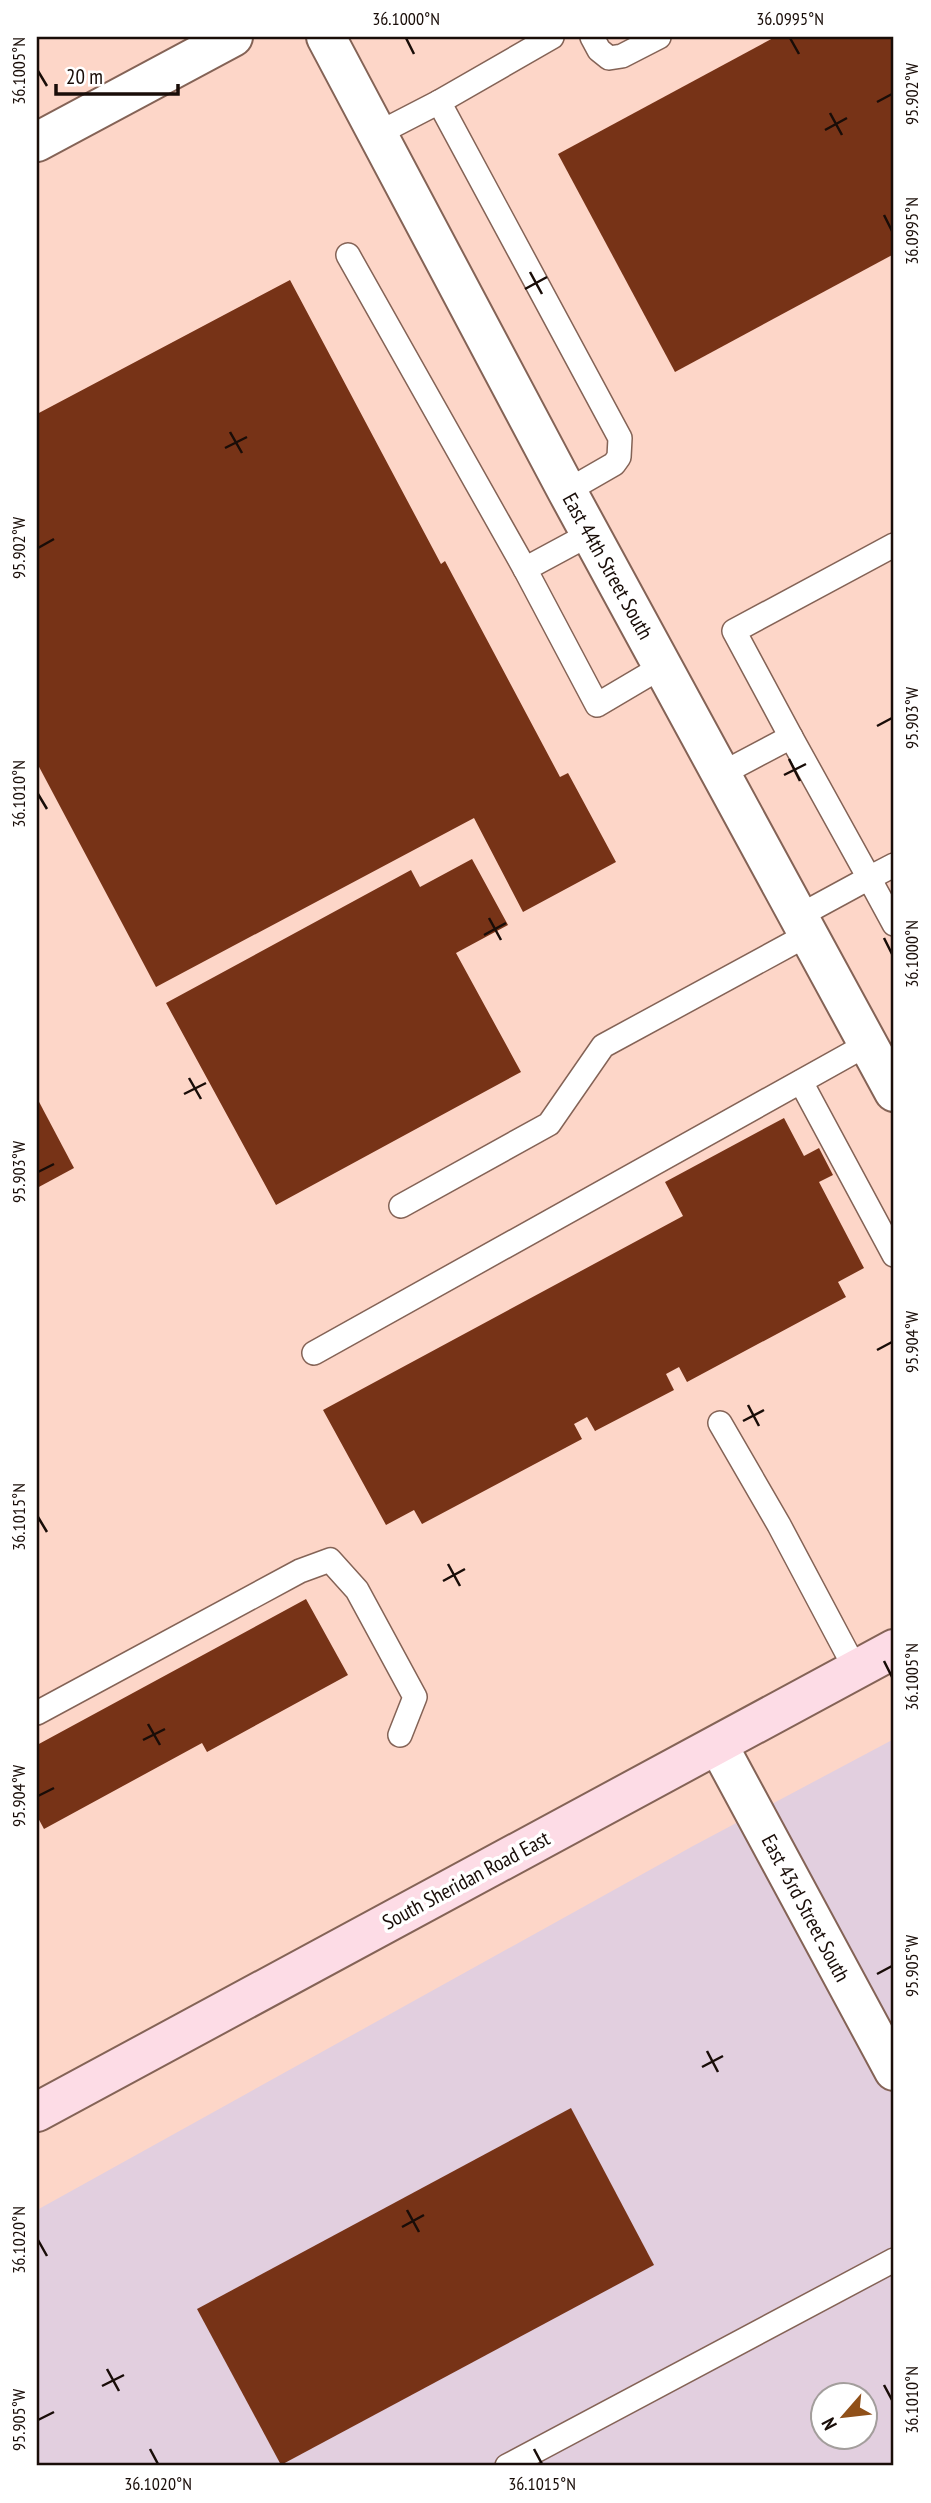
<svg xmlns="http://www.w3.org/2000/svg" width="931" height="2503" font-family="'PT Sans Narrow',sans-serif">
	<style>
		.commercial { fill: #e2cfdf; fill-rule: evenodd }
		.building { fill: #773317 }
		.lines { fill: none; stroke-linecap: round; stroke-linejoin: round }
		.service-casing { stroke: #846356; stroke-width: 26 }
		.minor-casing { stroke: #846356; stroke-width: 42 }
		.secondary-casing { stroke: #846356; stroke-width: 42 }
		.service { stroke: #fff; stroke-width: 23 }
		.minor { stroke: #fff; stroke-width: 38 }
		.secondary { stroke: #fddce6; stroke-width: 38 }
		.ticks { fill: none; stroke: #190d08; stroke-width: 2.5 }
		.labels { text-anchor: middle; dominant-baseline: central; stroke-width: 7; stroke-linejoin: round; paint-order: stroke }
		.street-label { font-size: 21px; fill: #190d08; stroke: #fff }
		.neatline { fill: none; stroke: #190d08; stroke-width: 2.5 }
		.ticks-label { font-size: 18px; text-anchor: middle; fill: #190d08 }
	</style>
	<rect width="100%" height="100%" fill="#fdd6c8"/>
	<path class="commercial" d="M894,1739v727h-857v-256l656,-364zM822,2394h42v42h-42z"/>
	<g class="building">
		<polygon points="775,37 894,37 894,254 675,372 558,154"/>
		<polygon points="290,280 441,564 445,561 560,777 568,773 616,862 523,912 474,818 156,987 37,763 37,414"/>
		<polygon points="472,859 508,925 456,953 521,1072 276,1205 166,1003 411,870 420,887"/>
		<polygon points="37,1098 74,1168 37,1188"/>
		<polygon points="784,1118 804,1156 819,1148 833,1175 819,1182 864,1268 838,1282 846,1297 687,1382 679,1367 666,1374 674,1390 595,1431 587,1417 574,1424 582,1439 422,1524 414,1510 386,1525 323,1410 683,1216 665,1182"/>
		<polygon points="306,1599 348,1675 207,1752 202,1743 44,1829 37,1816 37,1745"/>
		<polygon points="571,2108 654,2265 281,2465 197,2309"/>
	</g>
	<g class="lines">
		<g class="service-casing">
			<g id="service">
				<polyline points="592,37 599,50 609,58 622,56 659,37"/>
				<polyline points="439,102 552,37"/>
				<polyline points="377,134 439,102 620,438 619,457 614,464 567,491"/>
				<polyline points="348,255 525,569"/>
				<polyline points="590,534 525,569 597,705 663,666"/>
				<polyline points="791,737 734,631 894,545"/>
				<polyline points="721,774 791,737 869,878 894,865"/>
				<polyline points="799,916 869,878 894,924"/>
				<polyline points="801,1082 894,1255"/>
				<polyline points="401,1206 549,1124 603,1046 809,934"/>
				<polyline points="314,1353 868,1044"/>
				<polyline points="720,1423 779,1525 856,1670"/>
				<polyline points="37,1713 300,1571 330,1560 357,1590 415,1697 400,1735"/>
				<polyline points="507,2466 894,2260"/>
			</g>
		</g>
		<g class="minor-casing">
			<g id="minor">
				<polyline points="326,37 567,491 894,1092"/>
				<polyline points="37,142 233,37"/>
				<polyline points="718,1745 894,2071"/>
			</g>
		</g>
		<g class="secondary-casing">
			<polyline id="secondary" points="37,2112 894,1649"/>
		</g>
		<use href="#service" class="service"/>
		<use href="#minor" class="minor"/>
		<use href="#secondary" class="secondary"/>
	</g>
	<path class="ticks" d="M406,38l8,16M790,38l9,16M38,71l9,15M877,102l15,-8M830,113l12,22M825,130l22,-12M884,215l8,16M530,272l12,22M525,289l22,-12M230,432l12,21M225,448l22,-11M38,548l16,-9M877,726l15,-8M789,759l11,22M784,775l22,-11M38,794l9,15M489,918l12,22M484,935l22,-12M884,938l8,16M189,1078l12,21M184,1094l22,-11M38,1172l16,-8M877,1350l15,-8M748,1405l11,21M743,1421l21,-11M38,1517l9,15M448,1564l12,22M443,1581l22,-12M884,1661l8,16M148,1724l12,21M143,1740l22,-11M38,1796l16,-8M877,1974l15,-8M707,2051l11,21M702,2067l21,-11M407,2210l12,22M402,2227l22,-12M38,2240l9,16M107,2369l12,22M884,2385l8,15M102,2386l22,-11M38,2420l16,-8M150,2449l8,15M534,2449l8,15"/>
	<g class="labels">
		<g class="street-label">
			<text transform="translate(608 566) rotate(61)">East 44th Street South</text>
			<text transform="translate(466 1880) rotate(-28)">South Sheridan Road East</text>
			<text transform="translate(806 1908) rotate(62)">East 43rd Street South</text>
		</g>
	</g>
	<rect width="931" height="2503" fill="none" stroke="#ffffff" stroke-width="77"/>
	<g transform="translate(844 2416) rotate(242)"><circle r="33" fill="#ffffff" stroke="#a39e9c" stroke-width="2"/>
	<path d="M0-5L12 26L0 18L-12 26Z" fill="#905019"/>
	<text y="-10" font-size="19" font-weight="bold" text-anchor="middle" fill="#190d08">N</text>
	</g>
	<path d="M56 84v10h122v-10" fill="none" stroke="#190d08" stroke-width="3.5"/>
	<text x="66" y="84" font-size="21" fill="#190d08" stroke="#ffffff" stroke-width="5" paint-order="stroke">20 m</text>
	<rect x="38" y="38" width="854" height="2426" class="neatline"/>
	<g class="ticks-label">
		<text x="406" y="25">36.1000°N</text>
		<text x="790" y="25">36.0995°N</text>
		<text transform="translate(19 71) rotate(-90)" y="6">36.1005°N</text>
		<text transform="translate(912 94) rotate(-90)" y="6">95.902°W</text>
		<text transform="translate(912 231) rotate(-90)" y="6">36.0995°N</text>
		<text transform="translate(19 548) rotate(-90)" y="6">95.902°W</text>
		<text transform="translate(912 718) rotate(-90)" y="6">95.903°W</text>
		<text transform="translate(19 794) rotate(-90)" y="6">36.1010°N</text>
		<text transform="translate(912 954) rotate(-90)" y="6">36.1000°N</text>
		<text transform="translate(19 1172) rotate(-90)" y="6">95.903°W</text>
		<text transform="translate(912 1342) rotate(-90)" y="6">95.904°W</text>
		<text transform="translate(19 1517) rotate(-90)" y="6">36.1015°N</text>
		<text transform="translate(912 1677) rotate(-90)" y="6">36.1005°N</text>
		<text transform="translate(19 1796) rotate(-90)" y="6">95.904°W</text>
		<text transform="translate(912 1966) rotate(-90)" y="6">95.905°W</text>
		<text transform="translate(19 2240) rotate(-90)" y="6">36.1020°N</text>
		<text transform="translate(912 2400) rotate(-90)" y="6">36.1010°N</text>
		<text transform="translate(19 2420) rotate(-90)" y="6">95.905°W</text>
		<text x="158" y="2490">36.1020°N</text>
		<text x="542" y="2490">36.1015°N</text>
	</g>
</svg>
